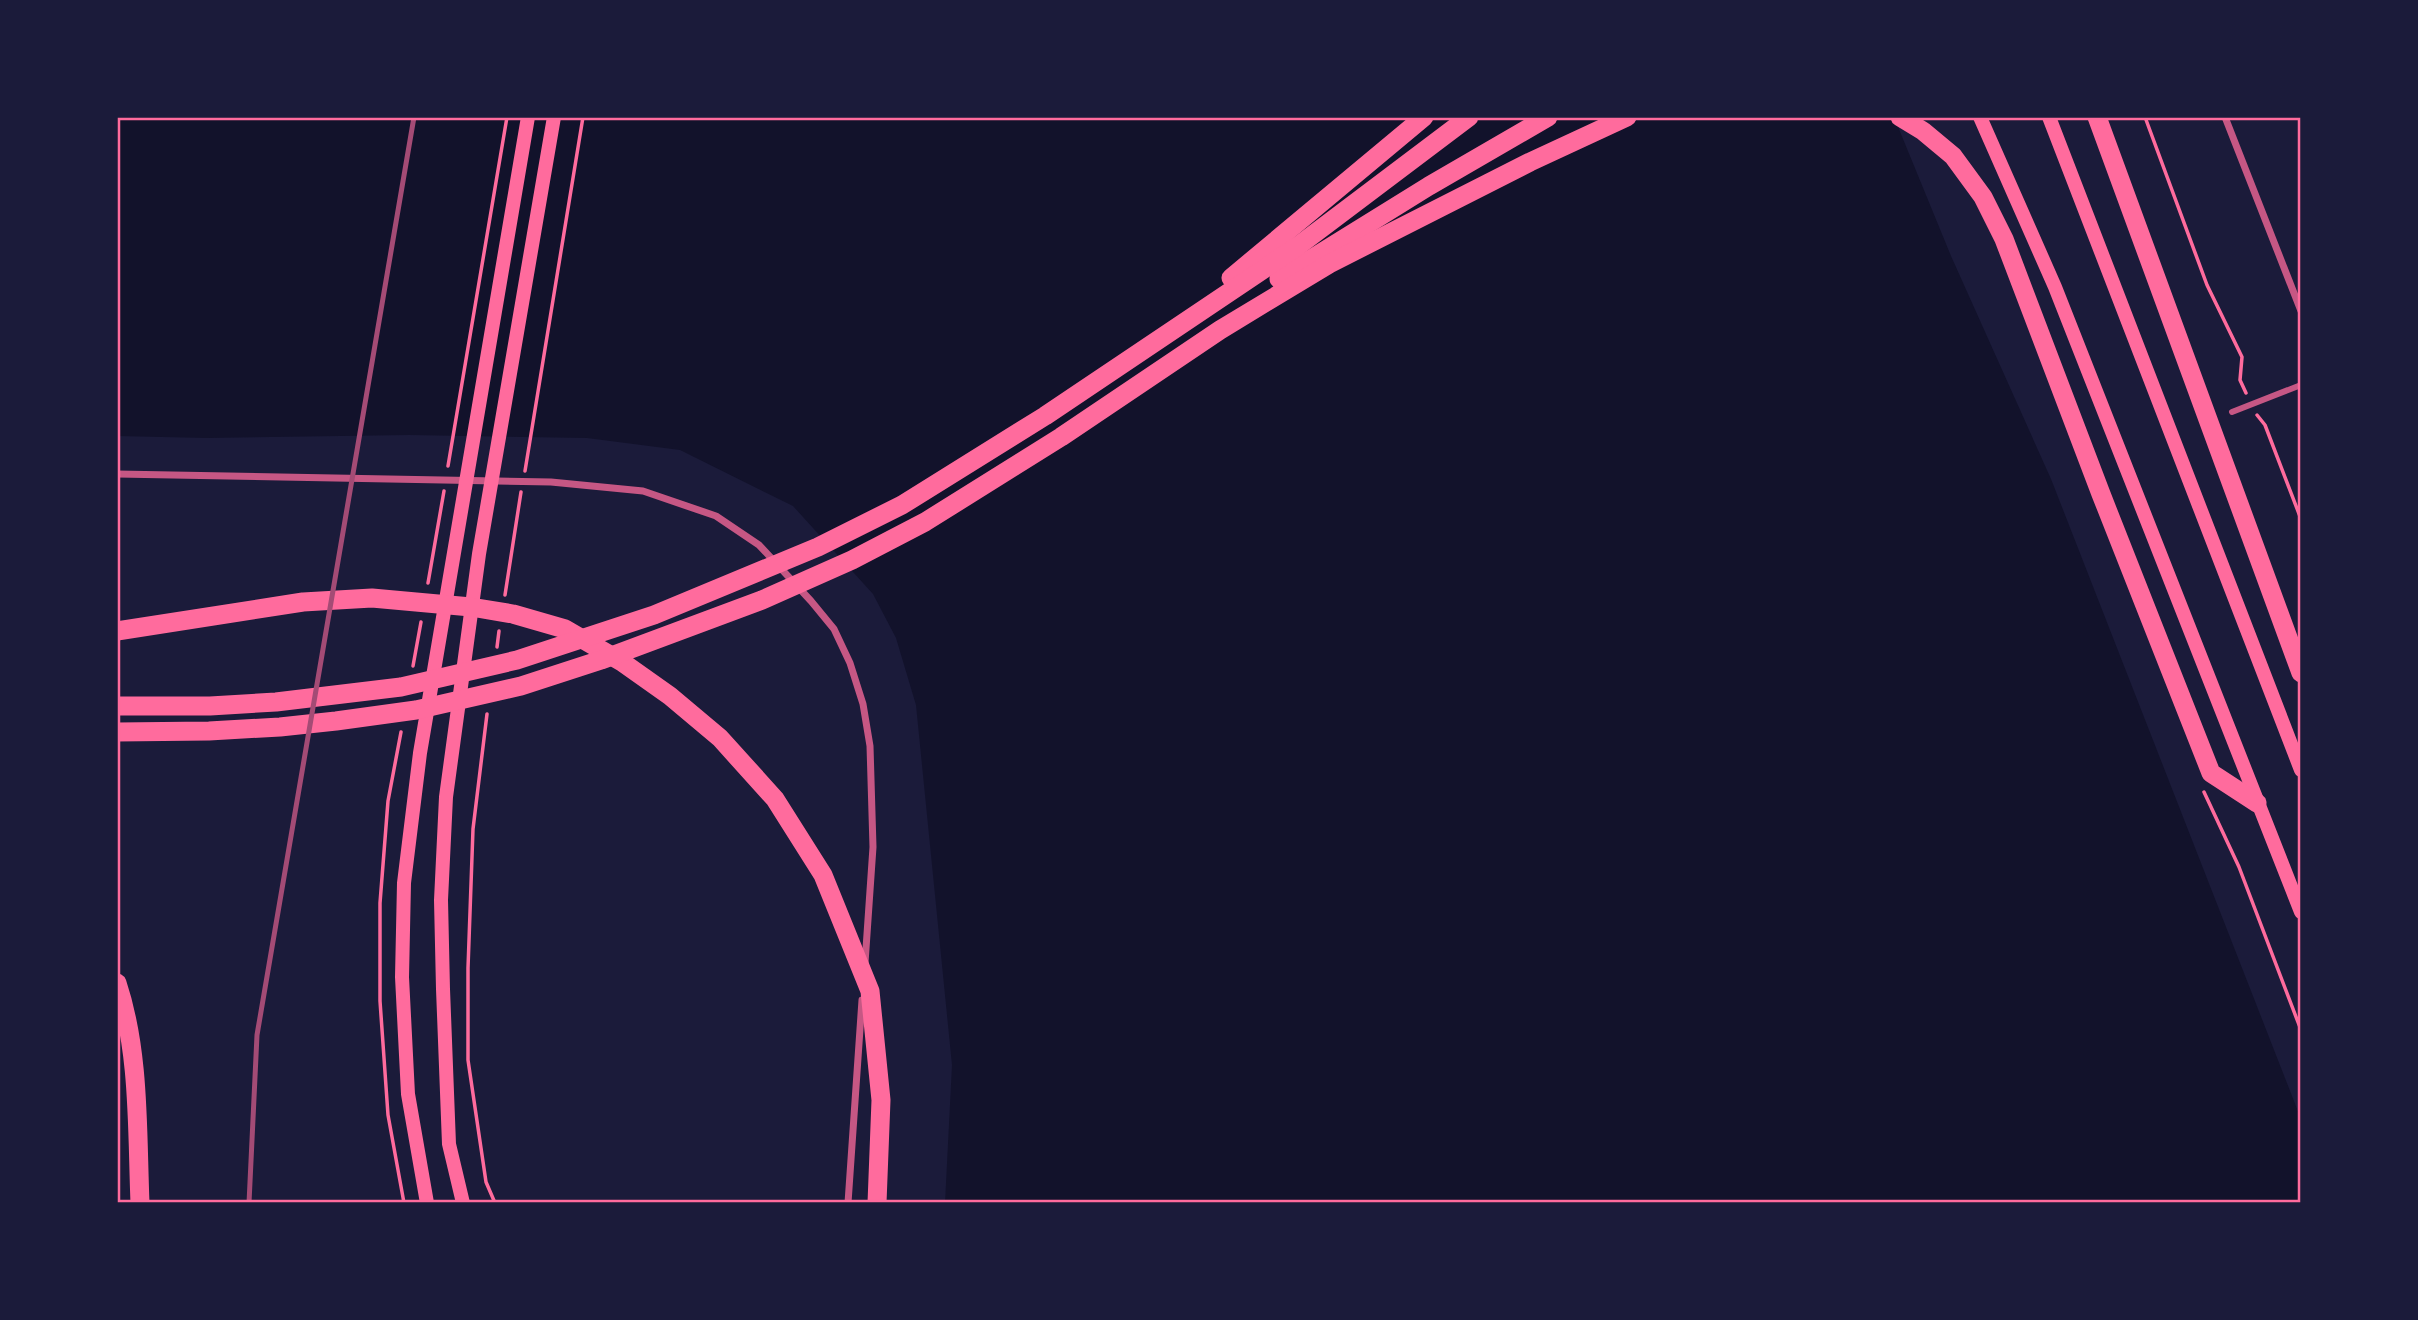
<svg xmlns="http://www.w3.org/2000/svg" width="2418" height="1320" font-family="'Open Sans',sans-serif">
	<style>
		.water { fill: #12122b }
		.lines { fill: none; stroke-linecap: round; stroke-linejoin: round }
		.path { stroke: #ff6b9d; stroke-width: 3.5 }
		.pedestrian { stroke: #c65784; stroke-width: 6 }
		.minor { stroke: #c65784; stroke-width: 7 }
		.secondary { stroke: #ff6b9d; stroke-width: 14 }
		.trunk { stroke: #ff6b9d; stroke-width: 19 }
		.rail { stroke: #a44b75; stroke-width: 5 }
		.neatline { fill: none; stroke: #ff6b9d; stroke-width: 2.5 }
	</style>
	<rect width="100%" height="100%" fill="#1b1b3a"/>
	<polygon class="water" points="117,117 1894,117 1951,256 2051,479 2301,1119 2301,1203 945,1203 952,1065 916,705 896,638 873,594 793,506 680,450 587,438 409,435 207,438 117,436"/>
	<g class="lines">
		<g class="path">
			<polyline points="2145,117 2207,285 2242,357 2240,380 2246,393"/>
			<polyline points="2257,415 2265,425 2301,519"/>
			<polyline points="448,466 507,117"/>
			<polyline points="525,471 583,117"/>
			<polyline points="428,583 444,491"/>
			<polyline points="505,595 521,492"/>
			<polyline points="497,647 499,631"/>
			<polyline points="413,666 421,622"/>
			<polyline points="487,714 473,829 468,968 468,1060 486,1182 495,1203"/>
			<polyline points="401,732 388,801 380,903 380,1001 388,1115 404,1203"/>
			<polyline points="2204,792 2239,867 2301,1030"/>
		</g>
		<polyline class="pedestrian" points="2232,412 2301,385"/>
		<g class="minor">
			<polyline points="2225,117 2301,311"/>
			<polyline points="117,474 551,482 643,491 716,516 759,545 811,601 834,629 850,663 863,704 870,746 873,847 865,963"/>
			<polyline points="848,1203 862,1000"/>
		</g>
		<g class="secondary">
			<polyline points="1980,117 2055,287 2301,912"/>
			<polyline points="2049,117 2301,770"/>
			<polyline points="427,1203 408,1094 402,977 404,883 420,753 528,117"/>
			<polyline points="463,1203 449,1144 443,989 441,900 446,797 479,554 554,117"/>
		</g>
		<g class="trunk">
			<polyline points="1900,117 1923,131 1953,156 1983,197 2004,239 2101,494 2211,773 2257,803"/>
			<polyline points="2097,117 2301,673"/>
			<polyline points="1231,278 1424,117"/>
			<polyline points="1279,279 1429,186 1548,117"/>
			<polyline points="117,631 303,602 372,598 471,607 513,614 565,629 622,662 670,696 720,738 775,799 823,875 870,991 881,1100 877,1203"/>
			<polyline points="117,706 210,706 276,702 401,687 517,660 654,615 818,547 902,505 1045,416 1298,246 1469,117"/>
			<polyline points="117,732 209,731 280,727 336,721 416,710 521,686 601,660 762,600 852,560 925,522 1061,437 1220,330 1329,264 1530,162 1627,117"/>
			<path d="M117,983c23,69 20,148 23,220"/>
		</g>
		<polyline class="rail" points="249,1203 257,1035 414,117"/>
	</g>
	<rect width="2418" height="1320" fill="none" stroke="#1b1b3a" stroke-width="238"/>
	<rect x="119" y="119" width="2180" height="1082" class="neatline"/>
</svg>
